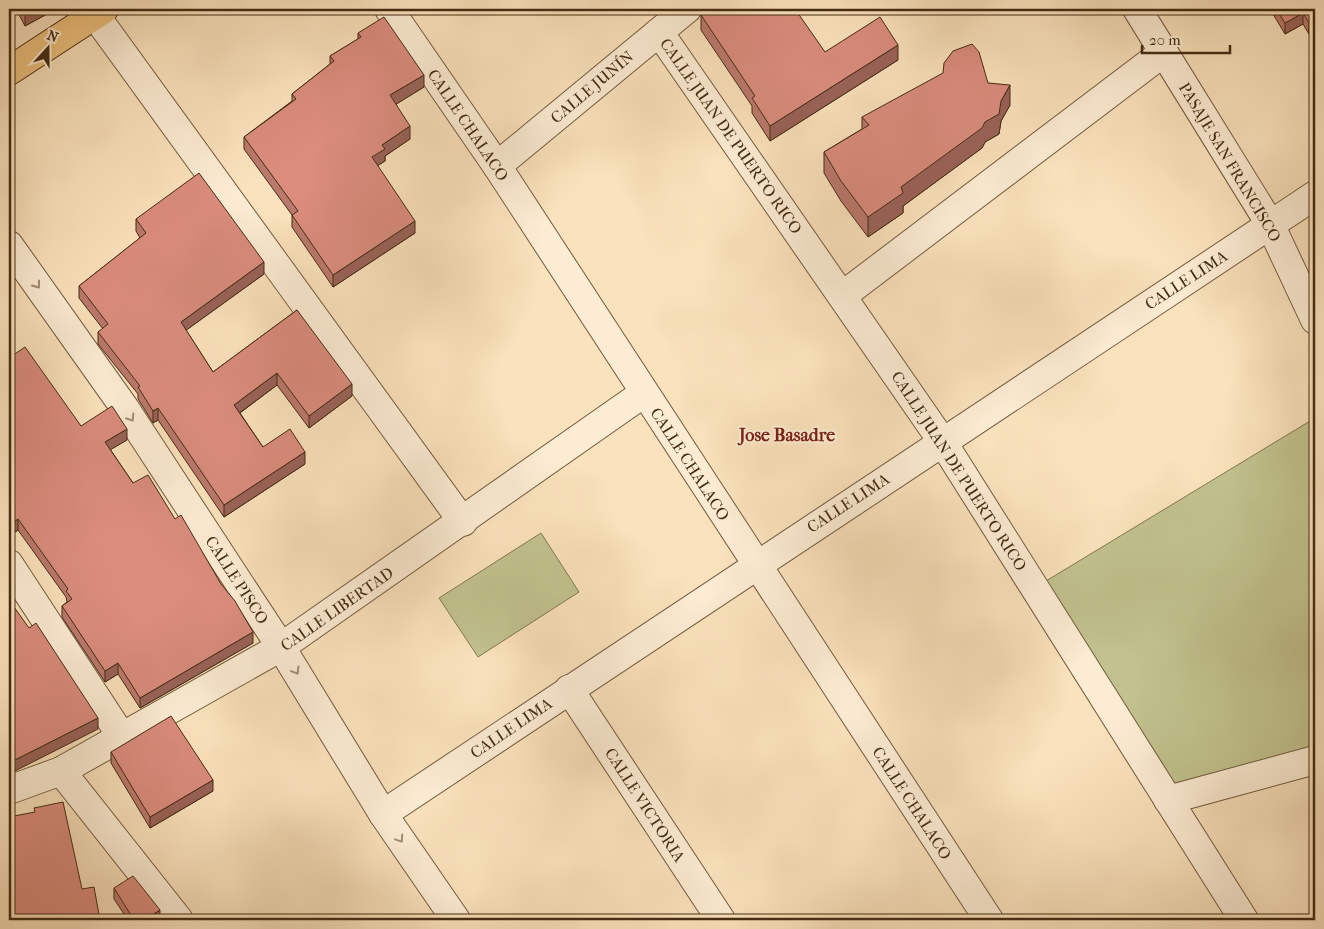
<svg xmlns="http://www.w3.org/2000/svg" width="1324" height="929" font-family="'IM FELL French Canon',serif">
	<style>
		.green { fill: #c1c28e; stroke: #827750 }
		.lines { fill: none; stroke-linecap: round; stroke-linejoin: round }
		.minor-casing { stroke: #725a3d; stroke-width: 30 }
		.major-casing { stroke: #442c13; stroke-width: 30 }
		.minor { stroke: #fcecd3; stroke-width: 28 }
		.major { stroke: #edc17e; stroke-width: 28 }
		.wall { fill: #bb786c; stroke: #442c13 }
		.shaded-wall { fill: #996258; stroke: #442c13 }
		.building { fill: #da8c7d; stroke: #442c13 }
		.oneway { stroke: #a08c73 }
		.labels { text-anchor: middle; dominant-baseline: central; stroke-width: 4; stroke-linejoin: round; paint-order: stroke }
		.street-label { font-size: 16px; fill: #442c13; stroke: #fcecd3 }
		.neighbourhood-label { font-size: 18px; font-weight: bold; fill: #7a1f14; stroke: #fcecd3 }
	</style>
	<rect width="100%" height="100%" fill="#fae2bc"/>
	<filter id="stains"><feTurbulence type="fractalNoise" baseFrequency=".004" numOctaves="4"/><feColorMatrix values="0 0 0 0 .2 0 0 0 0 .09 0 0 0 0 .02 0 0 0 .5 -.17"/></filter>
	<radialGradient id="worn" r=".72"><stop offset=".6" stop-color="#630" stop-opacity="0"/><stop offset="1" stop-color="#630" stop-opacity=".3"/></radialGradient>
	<g class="green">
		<polygon points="1315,418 1315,746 1175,785 1046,581"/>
		<polygon points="541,533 579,592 478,657 439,598"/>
	</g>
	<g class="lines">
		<g class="minor-casing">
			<g id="minor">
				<polyline points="389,9 497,166 989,920"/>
				<polyline points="1137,9 1270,224 1315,320"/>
				<polyline points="95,15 463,522"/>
				<polyline points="659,32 942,441 1244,920"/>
				<polyline points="497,166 687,9"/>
				<polyline points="9,245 124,407 281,647 383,814 456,920"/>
				<polyline points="842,296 1164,52"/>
				<polyline points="9,564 122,737"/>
				<polyline points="569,689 721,920"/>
				<polyline points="61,771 179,920"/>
				<polyline points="9,790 61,771 281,647 644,393"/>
				<polyline points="1168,800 1315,760"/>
				<polyline points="383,814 1315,195"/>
			</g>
		</g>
		<g class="major-casing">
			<polyline id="major" points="9,71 104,9"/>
		</g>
		<use href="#minor" class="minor"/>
		<use href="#major" class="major"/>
	</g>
	<g class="wall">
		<polygon points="16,9 47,9 47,14 25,26"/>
		<polygon points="1270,9 1315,9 1309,34 1303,24 1285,34"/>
		<polygon points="701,15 825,52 898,60 770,141 752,113 752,106 701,30"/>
		<polygon points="358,33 424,87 396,104 410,139 385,156 385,161 377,166 415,233 333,287 292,227 292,215 244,149 244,137 292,101 292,94 330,64 330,56 358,39"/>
		<polygon points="988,83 1010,105 1001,121 999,134 985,142 982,148 903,206 903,213 868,237 841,201 824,173 824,152 862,129 862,117"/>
		<polygon points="136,219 264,274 186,330 213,372 297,310 352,396 309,428 277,385 240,413 263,447 305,464 224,517 158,420 153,423 138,399 138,394 98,344 98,332 103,329 79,298 79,286 140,238 136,231"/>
		<polygon points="9,358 81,426 127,440 110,449 133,483 253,643 140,708 118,674 105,682 62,617 62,606 67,602 66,597 18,530 9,536"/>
		<polygon points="111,752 213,791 150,828 111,763"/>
		<polygon points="114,888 160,920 128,920 114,899"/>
	</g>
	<g class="shaded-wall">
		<polygon points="33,9 47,9 47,14 25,26 25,13"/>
		<polygon points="1303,13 1303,24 1285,34 1285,23"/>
		<polygon points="1315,19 1315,30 1309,34 1309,23"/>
		<polygon points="898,45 898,60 770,141 770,126"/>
		<polygon points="424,75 424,87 390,108 390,95"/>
		<polygon points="1010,85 1010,105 1001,121 999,134 985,142 982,148 903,206 903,213 868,237 868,217 901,187 985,122 1001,101"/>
		<polygon points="410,126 410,139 385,156 385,161 372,169 372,157 382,145"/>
		<polygon points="415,221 415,233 333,287 333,275"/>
		<polygon points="264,262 264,274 181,334 181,322"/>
		<polygon points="277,373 277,385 234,417 234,405"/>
		<polygon points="352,384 352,396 309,428 309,416"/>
		<polygon points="158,408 158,420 153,423 153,411"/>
		<polygon points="127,429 127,440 105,453 105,442"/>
		<polygon points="305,452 305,464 224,517 224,505"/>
		<polygon points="18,519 18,530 9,536 9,525"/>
		<polygon points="253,632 253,643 140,708 140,698"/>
		<polygon points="118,663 118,674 105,682 105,671"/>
		<polygon points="98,718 98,729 9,774 9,763"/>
		<polygon points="213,780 213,791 150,828 150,817"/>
		<polygon points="160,910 160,920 144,920"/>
	</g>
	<g class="building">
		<polygon points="23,9 33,9 25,13"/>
		<polygon points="710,9 795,9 825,52 880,17 898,45 770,126 752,98 755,96 701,15"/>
		<polygon points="1276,9 1315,9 1315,19 1309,23 1303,13 1285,23"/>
		<polygon points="384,17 424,75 390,95 410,126 382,145 385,149 372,157 415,221 333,275 292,215 298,211 244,137 296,99 292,94 334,61 330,56 361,37 358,33"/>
		<polygon points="972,44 979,52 988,83 1010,85 1001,101 999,114 985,122 982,128 901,187 903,193 868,217 841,181 824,152 869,125 862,117 943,73 944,63 953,51"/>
		<polygon points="199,173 264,262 181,322 213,372 297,310 352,384 309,416 277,373 234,405 263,447 290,429 305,452 224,505 158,408 153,411 138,387 140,386 98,332 108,324 79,286 146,233 136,219"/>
		<polygon points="25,347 81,426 112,406 127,429 105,442 133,483 148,475 175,519 181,515 221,584 235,601 253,632 140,698 118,663 105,671 62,606 72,599 66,591 68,589 18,519 9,525 9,358"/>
		<polygon points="9,600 29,628 36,623 98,718 9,763"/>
		<polygon points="171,716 213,780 150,817 111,752"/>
		<polygon points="63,802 82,889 94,887 100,920 9,920 9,817 35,812 34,808"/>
		<polygon points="133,876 160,910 144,920 134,920 114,888"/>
	</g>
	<defs><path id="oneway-chevron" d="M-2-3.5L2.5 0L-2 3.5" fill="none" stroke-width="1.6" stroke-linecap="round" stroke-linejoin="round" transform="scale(1.25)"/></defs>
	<g class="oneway">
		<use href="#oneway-chevron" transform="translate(37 285) rotate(54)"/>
		<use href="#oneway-chevron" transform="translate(131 418) rotate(57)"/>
		<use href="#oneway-chevron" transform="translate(296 671) rotate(59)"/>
		<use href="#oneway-chevron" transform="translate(400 839) rotate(56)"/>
	</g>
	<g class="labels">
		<g class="street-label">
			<text transform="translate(592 87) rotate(-40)">CALLE JUNÍN</text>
			<text transform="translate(468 125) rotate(56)">CALLE CHALACO</text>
			<text transform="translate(731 136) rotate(55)">CALLE JUAN DE PUERTO RICO</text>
			<text transform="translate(1230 162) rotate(59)">PASAJE SAN FRANCISCO</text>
			<text transform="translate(1186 280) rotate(-33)">CALLE LIMA</text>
			<text transform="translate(690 464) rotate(57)">CALLE CHALACO</text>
			<text transform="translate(959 471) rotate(57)">CALLE JUAN DE PUERTO RICO</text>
			<text transform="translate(848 503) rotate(-33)">CALLE LIMA</text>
			<text transform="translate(237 580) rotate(57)">CALLE PISCO</text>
			<text transform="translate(337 609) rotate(-35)">CALLE LIBERTAD</text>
			<text transform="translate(511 728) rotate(-34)">CALLE LIMA</text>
			<text transform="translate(912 803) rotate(57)">CALLE CHALACO</text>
			<text transform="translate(645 805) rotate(57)">CALLE VICTORIA</text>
		</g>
		<g class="neighbourhood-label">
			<text x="787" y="435">Jose Basadre</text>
		</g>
	</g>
	<rect width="1324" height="929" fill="none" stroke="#fae2bc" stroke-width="30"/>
	<rect x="10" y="10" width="1304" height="909" fill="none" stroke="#442c13" stroke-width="2.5"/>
	<rect x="15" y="15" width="1294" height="899" fill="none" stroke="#442c13"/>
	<g transform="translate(48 48) rotate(21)" stroke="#fcecd3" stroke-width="4" paint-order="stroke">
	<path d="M0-4L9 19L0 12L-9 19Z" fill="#442c13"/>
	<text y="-8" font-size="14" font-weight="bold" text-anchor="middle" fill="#442c13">N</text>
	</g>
	<path d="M1142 45v8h88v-8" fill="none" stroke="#442c13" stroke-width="2.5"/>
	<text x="1149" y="45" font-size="15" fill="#442c13" stroke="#fcecd3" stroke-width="4" paint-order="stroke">20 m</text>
	<rect width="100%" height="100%" filter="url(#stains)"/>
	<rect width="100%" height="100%" fill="url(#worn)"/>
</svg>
